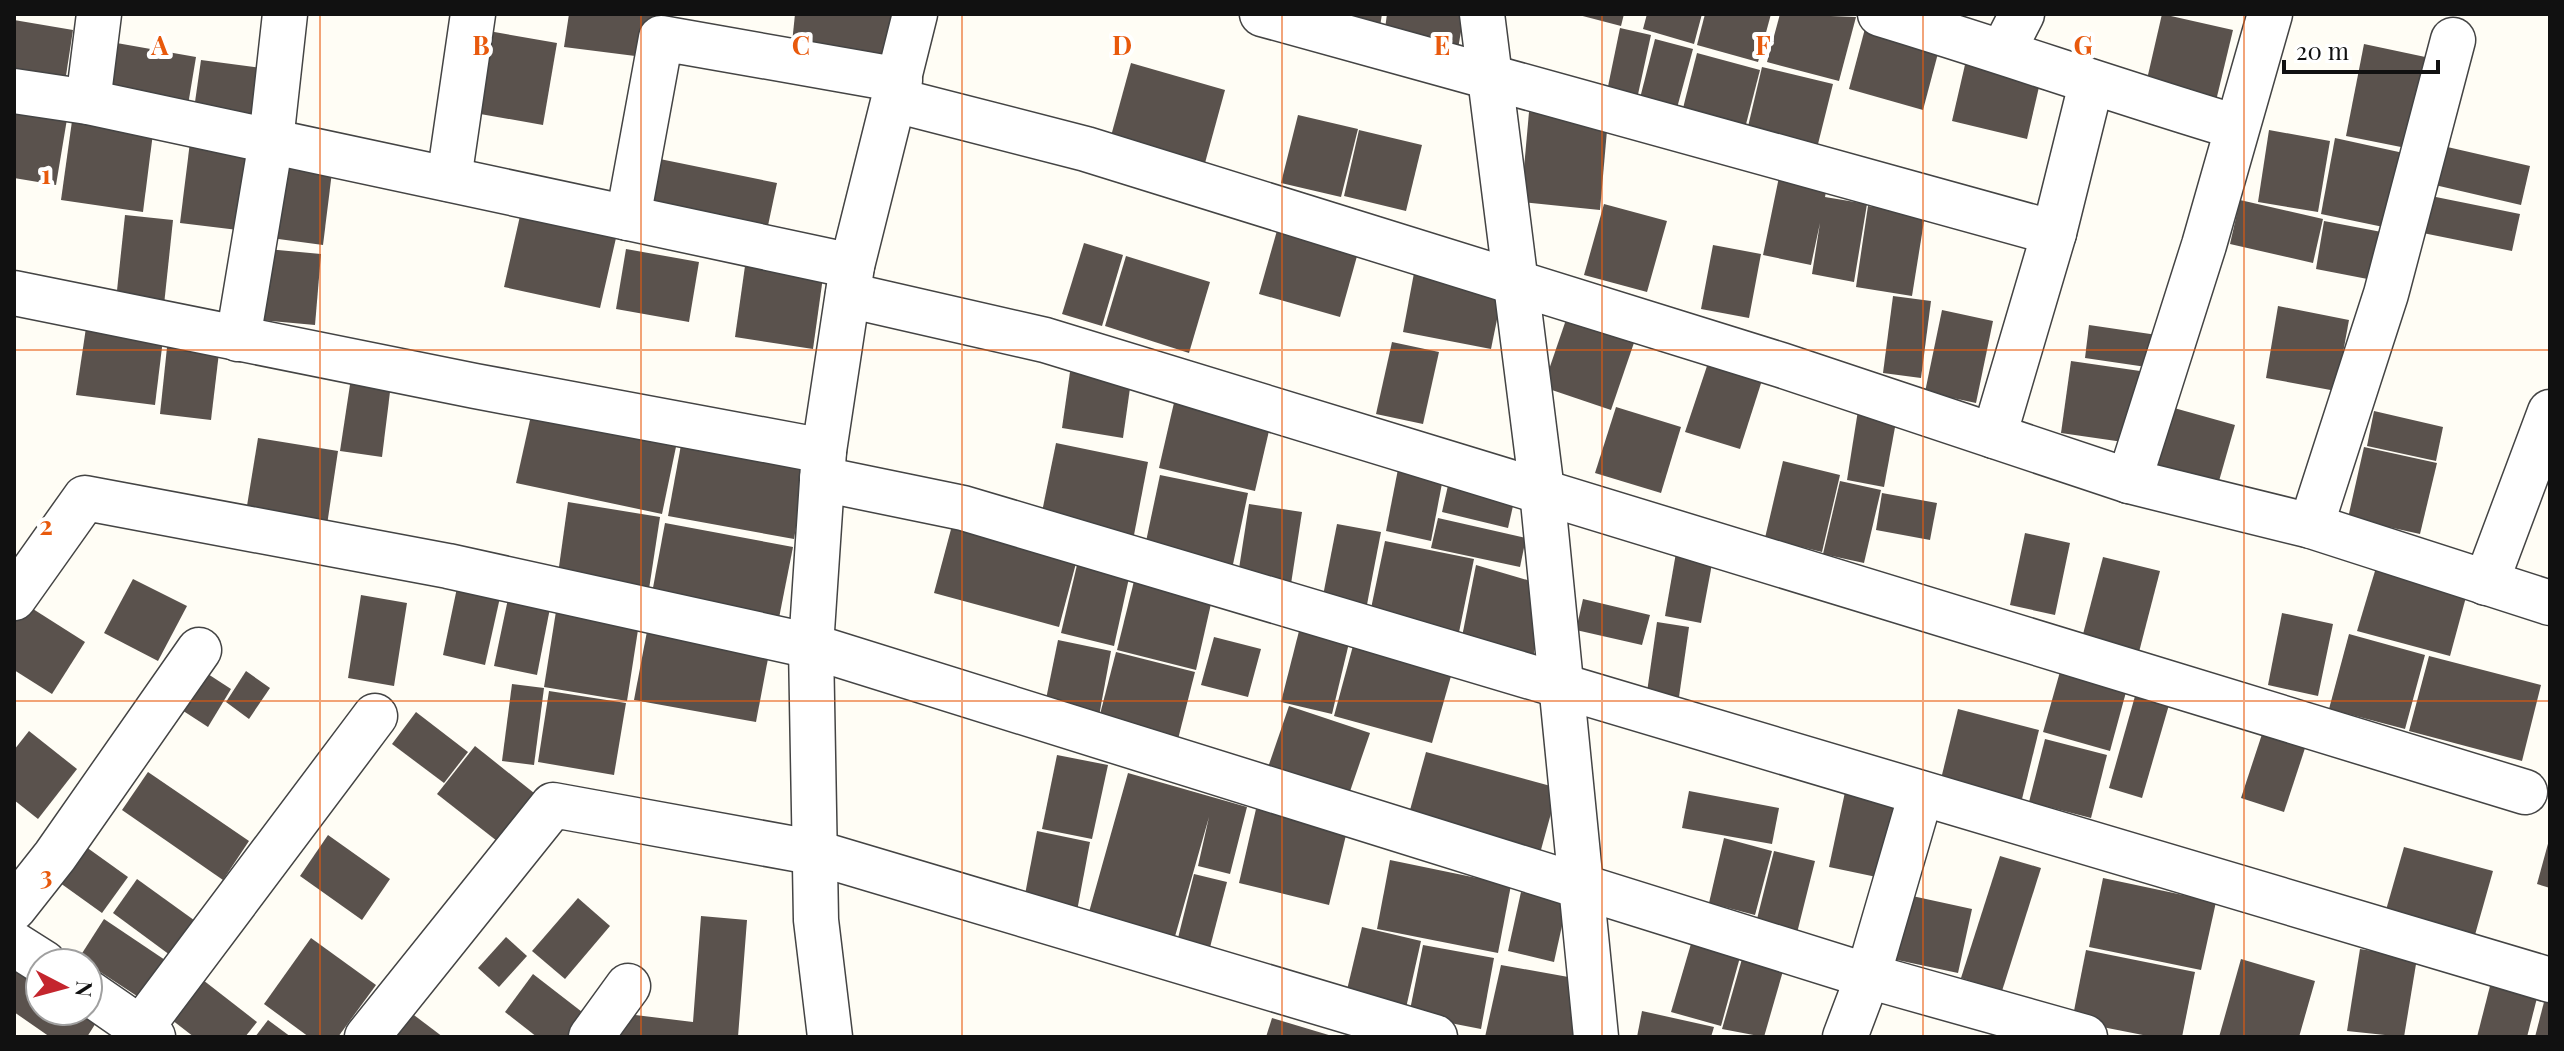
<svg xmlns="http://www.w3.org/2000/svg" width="2564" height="1051" font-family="'Playfair Display',serif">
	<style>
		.building { fill: #5a524d }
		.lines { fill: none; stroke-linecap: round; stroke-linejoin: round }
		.minor-casing { stroke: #444; stroke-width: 47 }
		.minor { stroke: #fff; stroke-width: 44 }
		.grid { fill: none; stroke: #e8590c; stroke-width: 2; stroke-opacity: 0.55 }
		.grid-label { font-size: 26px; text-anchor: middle; font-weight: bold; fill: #e8590c; stroke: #fff; stroke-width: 8; stroke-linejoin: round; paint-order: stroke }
	</style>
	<rect width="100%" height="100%" fill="#fffdf5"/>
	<g class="building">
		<polygon points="569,14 657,14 651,58 564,47"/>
		<polygon points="795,14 901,14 895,66 791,53"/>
		<polygon points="1325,14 1382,14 1379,33"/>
		<polygon points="1387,14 1464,14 1458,49 1384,36"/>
		<polygon points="1575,14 1624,14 1621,26"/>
		<polygon points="1647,14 1702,14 1694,44 1643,29"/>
		<polygon points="1705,14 1771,14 1758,62 1697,45"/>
		<polygon points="1780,14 1856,17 1839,81 1767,62"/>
		<polygon points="2162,14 2233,30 2215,105 2145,88"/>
		<polygon points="14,20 73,30 63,95 14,87"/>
		<polygon points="1867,21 1941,42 1923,110 1849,89"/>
		<polygon points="1620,28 1651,35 1635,108 1605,101"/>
		<polygon points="483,30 557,43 543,125 469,112"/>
		<polygon points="1655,39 1693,49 1674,119 1637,110"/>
		<polygon points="111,42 196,57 187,111 102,96"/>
		<polygon points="2364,44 2430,58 2411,149 2346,136"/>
		<polygon points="1697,53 1760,70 1744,132 1681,116"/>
		<polygon points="1967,56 2042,74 2027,139 1952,121"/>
		<polygon points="201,60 261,68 254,124 193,116"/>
		<polygon points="1131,63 1225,90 1205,163 1111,136"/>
		<polygon points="1762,67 1833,84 1816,152 1746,135"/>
		<polygon points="14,110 67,119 56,185 14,178"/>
		<polygon points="1529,112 1608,119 1600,210 1521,202"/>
		<polygon points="1298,115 1358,129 1341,197 1281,183"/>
		<polygon points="72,121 153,133 143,212 61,200"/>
		<polygon points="1359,130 1422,145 1406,211 1344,196"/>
		<polygon points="2269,130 2330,141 2318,212 2258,202"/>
		<polygon points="191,134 248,141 238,230 180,223"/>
		<polygon points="2335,138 2408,154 2393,229 2321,214"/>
		<polygon points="2430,143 2530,166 2521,205 2422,182"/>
		<polygon points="650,157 777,183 766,235 640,209"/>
		<polygon points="280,165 332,172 323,245 271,238"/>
		<polygon points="1779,177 1827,187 1825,197 1867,204 1854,282 1812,274 1820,223 1811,265 1763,255"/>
		<polygon points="2421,194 2520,214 2512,251 2413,231"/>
		<polygon points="2240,200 2323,219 2313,263 2230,244"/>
		<polygon points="1604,204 1667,221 1647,292 1584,275"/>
		<polygon points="1868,206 1925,215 1912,296 1856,287"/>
		<polygon points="125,215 173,220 164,305 116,300"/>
		<polygon points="520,216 616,238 600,308 504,287"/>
		<polygon points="2324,221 2392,234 2383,282 2316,269"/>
		<polygon points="1278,227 1359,249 1340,317 1259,294"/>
		<polygon points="1084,243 1123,255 1102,326 1062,314"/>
		<polygon points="1713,245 1761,254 1749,318 1701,309"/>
		<polygon points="267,249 321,254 315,325 260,320"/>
		<polygon points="626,249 699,262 689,322 616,309"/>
		<polygon points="1126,256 1210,282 1189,353 1105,326"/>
		<polygon points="745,266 823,277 813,349 735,337"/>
		<polygon points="1414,273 1503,290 1491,349 1403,332"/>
		<polygon points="1893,296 1931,301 1921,378 1883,373"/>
		<polygon points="2278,306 2349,320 2336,391 2266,378"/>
		<polygon points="1942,310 1993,321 1976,403 1925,392"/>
		<polygon points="1569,311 1637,334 1611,410 1543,387"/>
		<polygon points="87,321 164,331 155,405 76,395"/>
		<polygon points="2089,325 2164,336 2160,369 2085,358"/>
		<polygon points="168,338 220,344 211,420 160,414"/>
		<polygon points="1392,342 1439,352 1423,424 1376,414"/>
		<polygon points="1711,354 1765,371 1740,449 1685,432"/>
		<polygon points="2071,361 2147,372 2137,444 2061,433"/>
		<polygon points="1070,372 1131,381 1123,438 1062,428"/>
		<polygon points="351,378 391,384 382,457 340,451"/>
		<polygon points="1176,394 1272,418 1255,491 1159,468"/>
		<polygon points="1859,404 1898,411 1884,487 1847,480"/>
		<polygon points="2167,406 2235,425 2217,488 2150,469"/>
		<polygon points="1616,407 1681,427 1661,493 1595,473"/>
		<polygon points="532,411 677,442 662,514 516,483"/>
		<polygon points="2374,411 2443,427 2436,461 2367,446"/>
		<polygon points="258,438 338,451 327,525 246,512"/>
		<polygon points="1056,443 1148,462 1134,535 1041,517"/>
		<polygon points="681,445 806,469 794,539 668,516"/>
		<polygon points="2364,447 2437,463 2420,534 2348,518"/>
		<polygon points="1783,461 1840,475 1822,552 1765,538"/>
		<polygon points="1399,464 1444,473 1431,541 1386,531"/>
		<polygon points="1160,475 1248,493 1232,569 1144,551"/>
		<polygon points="1449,481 1515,497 1508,528 1442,512"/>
		<polygon points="1840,481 1881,490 1864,563 1823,554"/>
		<polygon points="1882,493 1937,503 1930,540 1876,530"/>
		<polygon points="568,502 660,517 649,589 558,574"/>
		<polygon points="1249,504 1302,512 1289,597 1236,588"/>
		<polygon points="954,518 1079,552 1059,627 934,593"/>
		<polygon points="1438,518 1526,538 1520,567 1431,548"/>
		<polygon points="665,523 793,547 779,618 652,593"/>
		<polygon points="1337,524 1381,532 1364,620 1320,611"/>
		<polygon points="2025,533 2070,543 2055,615 2010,605"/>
		<polygon points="1385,541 1474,559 1457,642 1368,623"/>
		<polygon points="1677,547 1714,553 1701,623 1665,616"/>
		<polygon points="2103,557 2160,571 2139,652 2082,638"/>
		<polygon points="2378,561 2469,586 2450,656 2357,631"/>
		<polygon points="1077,565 1129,578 1114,646 1061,633"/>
		<polygon points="1476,565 1534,582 1534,657 1461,642"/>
		<polygon points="1135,577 1213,595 1196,670 1117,650"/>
		<polygon points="133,579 187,606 158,661 104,633"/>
		<polygon points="458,583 501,593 485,665 443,655"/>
		<polygon points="509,594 551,603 537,675 494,666"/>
		<polygon points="361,595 407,603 394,686 348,678"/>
		<polygon points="1583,599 1650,615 1642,645 1576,630"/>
		<polygon points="22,602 85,642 52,694 14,670 14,614"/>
		<polygon points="557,605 640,617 627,701 544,687"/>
		<polygon points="2282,613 2333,624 2318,696 2268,685"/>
		<polygon points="1657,622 1689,627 1679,697 1647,692"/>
		<polygon points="648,626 770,648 756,722 634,700"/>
		<polygon points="1299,631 1349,643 1332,714 1281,702"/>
		<polygon points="2349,634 2425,655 2405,729 2329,709"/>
		<polygon points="1214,637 1261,649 1248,697 1201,685"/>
		<polygon points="1058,640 1111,651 1099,716 1045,704"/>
		<polygon points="1354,642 1453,669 1432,743 1334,716"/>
		<polygon points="1116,652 1195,672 1175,751 1096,730"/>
		<polygon points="2429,656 2541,685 2522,761 2409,731"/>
		<polygon points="2063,661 2129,681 2110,751 2043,732"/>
		<polygon points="191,663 231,689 208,727 168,701"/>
		<polygon points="246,671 270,688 249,719 226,702"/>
		<polygon points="2139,682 2173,691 2142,798 2109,788"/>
		<polygon points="512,684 544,688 534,765 502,761"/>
		<polygon points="549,691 626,703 614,775 538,762"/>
		<polygon points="1289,706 1370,733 1345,806 1264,779"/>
		<polygon points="1958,709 2039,730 2022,799 1941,779"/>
		<polygon points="416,712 468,752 444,783 392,744"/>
		<polygon points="2266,722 2309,736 2284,812 2241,798"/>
		<polygon points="29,731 77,769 38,819 14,800 14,750"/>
		<polygon points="2045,739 2107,755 2091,818 2029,802"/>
		<polygon points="475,746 534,793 497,841 437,794"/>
		<polygon points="1426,752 1558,788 1539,857 1407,821"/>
		<polygon points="1057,755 1108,765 1092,839 1042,829"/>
		<polygon points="148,772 249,841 223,880 122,810"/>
		<polygon points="1128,773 1247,807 1230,874 1198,866 1209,817 1170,954 1084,930"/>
		<polygon points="1689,791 1779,808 1772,844 1682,828"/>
		<polygon points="1845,792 1902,805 1886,879 1829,867"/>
		<polygon points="1256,809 1347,831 1329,905 1239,883"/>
		<polygon points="1037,831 1090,842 1077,911 1024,900"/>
		<polygon points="328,835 390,879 362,920 300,876"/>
		<polygon points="1724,838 1772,851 1755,915 1709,903"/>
		<polygon points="75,839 128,877 102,913 49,875"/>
		<polygon points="2549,840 2550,840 2550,888 2537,884"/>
		<polygon points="2404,847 2493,871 2471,949 2382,924"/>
		<polygon points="1774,851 1815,861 1797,933 1756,923"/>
		<polygon points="2000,856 2041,868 2002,991 1961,978"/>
		<polygon points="1390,860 1511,885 1498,953 1377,929"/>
		<polygon points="1194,874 1227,882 1208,955 1176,946"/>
		<polygon points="2103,878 2216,902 2201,970 2089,947"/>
		<polygon points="137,879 198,923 174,958 113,913"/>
		<polygon points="1521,892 1567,903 1554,962 1508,951"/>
		<polygon points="1903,894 1972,909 1958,973 1888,958"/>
		<polygon points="578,898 610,926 565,979 532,951"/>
		<polygon points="701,916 747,920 738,1037 612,1037 627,1014 693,1022"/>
		<polygon points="104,919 168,962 143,1000 79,958"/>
		<polygon points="1362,927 1421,941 1406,1008 1346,994"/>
		<polygon points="506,937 527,956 499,987 478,968"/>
		<polygon points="1693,937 1742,950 1721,1026 1671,1012"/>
		<polygon points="311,938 376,985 338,1037 309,1037 264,1004"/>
		<polygon points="1423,945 1494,958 1481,1029 1409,1015"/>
		<polygon points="2360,949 2417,958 2404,1037 2347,1031"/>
		<polygon points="2086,950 2195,972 2182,1037 2153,1037 2072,1021"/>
		<polygon points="1744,952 1785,964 1764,1037 1722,1029"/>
		<polygon points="2241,959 2315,981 2299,1037 2219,1037"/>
		<polygon points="14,960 40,977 40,1011 89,1011 99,1018 87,1037 50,1037 14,1012"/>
		<polygon points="1501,965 1585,980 1592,1037 1485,1037"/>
		<polygon points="533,974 595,1022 584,1037 537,1037 505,1012"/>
		<polygon points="203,980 257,1022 245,1037 194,1037 172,1020"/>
		<polygon points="2490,986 2537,998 2527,1037 2477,1037"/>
		<polygon points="2544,1002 2550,1003 2550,1037 2535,1037"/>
		<polygon points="398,1003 443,1037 373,1037"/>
		<polygon points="1642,1011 1714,1027 1711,1037 1637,1037"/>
		<polygon points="1272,1018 1332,1036 1332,1037 1266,1037"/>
		<polygon points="268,1020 291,1037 255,1037"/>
	</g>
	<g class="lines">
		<g class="minor-casing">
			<g id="minor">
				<polyline points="1262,14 2054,233 2091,84"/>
				<polyline points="1482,14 1542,491 1596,1037"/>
				<path d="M1880,14c119,36 236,77 356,113"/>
				<polyline points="2003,51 2022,14"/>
				<polyline points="14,91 88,102 852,266"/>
				<polyline points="895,100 1086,149 1781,365 2129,481 2311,526 2550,603"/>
				<polyline points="88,102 99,14"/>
				<polyline points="449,179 473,14"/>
				<polyline points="628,218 661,38 900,80"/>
				<polyline points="14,293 475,386 824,451"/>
				<polyline points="848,295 1045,340 2525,792"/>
				<polyline points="238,339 271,141 285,14"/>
				<polyline points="1994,436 2054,233"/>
				<polyline points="822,479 963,508 2550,980"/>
				<polyline points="2129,481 2204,245 2270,14"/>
				<polyline points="2311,526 2386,294 2453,40"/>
				<polyline points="2486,583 2550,412"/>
				<polyline points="14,598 85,498 448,566 811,646 1868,976 2085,1037"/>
				<polyline points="14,908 55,856 199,650"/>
				<polyline points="14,944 44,963"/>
				<polyline points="88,992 153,1037"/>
				<polyline points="134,1037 375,716"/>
				<polyline points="367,1037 553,805 817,853 1435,1037"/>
				<polyline points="591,1037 628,986"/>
				<polyline points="830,1037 816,920 811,646 824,451 852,266 915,14"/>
				<polyline points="1845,1037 1868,976 1921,794"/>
			</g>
		</g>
		<use href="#minor" class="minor"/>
	</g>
	<path class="grid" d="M320,14v1023M641,14v1023M962,14v1023M1282,14v1023M1602,14v1023M1923,14v1023M2244,14v1023M14,350h2536M14,701h2536"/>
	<g class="grid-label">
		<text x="160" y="55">A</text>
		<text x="481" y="55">B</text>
		<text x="801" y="55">C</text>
		<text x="1122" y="55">D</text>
		<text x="1442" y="55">E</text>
		<text x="1763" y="55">F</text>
		<text x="2083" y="55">G</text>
		<text x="46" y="184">1</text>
		<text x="46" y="535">2</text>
		<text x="46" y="885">3</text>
	</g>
	<rect width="2564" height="1051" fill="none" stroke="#111111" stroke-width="32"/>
	<g transform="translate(64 987) rotate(96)"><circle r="38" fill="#ffffff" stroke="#a0a0a0" stroke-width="2"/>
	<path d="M0-6L14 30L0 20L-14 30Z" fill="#c4262e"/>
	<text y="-12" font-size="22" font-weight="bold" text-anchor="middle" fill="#111111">N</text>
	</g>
	<path d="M2284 60v12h154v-12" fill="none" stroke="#111111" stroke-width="4"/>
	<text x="2296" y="60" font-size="24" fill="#111111" stroke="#ffffff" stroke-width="6" paint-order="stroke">20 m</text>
</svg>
